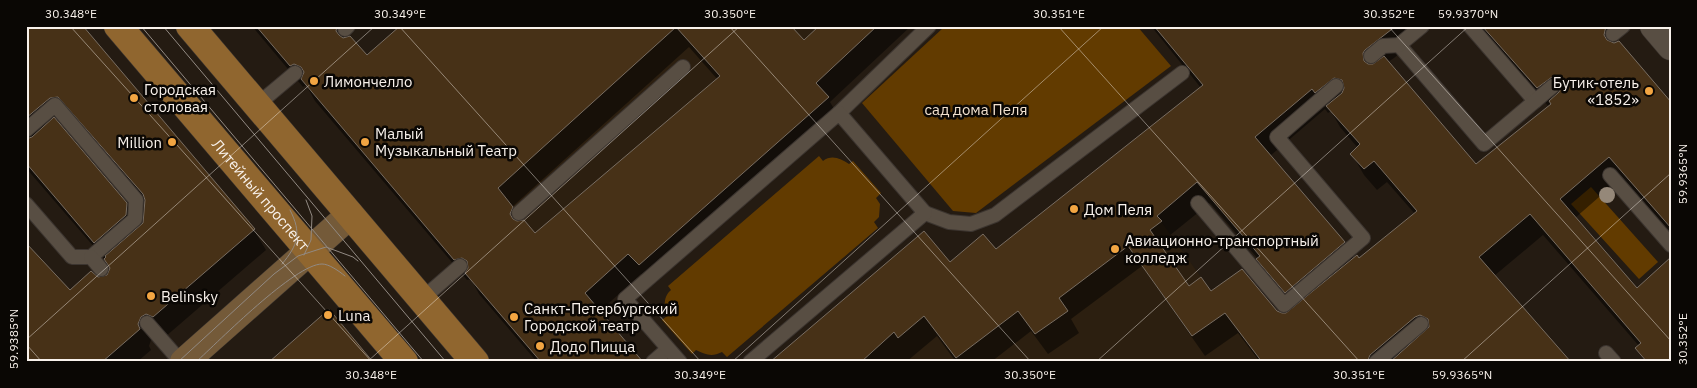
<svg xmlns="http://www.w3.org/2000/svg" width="1697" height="388" font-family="'IBM Plex Sans',sans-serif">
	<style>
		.built { fill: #2c1f10 }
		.green { fill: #623b00 }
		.shadow { fill: #0007; fill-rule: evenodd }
		.building { fill: #473117; stroke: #786d62; fill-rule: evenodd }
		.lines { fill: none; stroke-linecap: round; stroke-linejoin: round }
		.service-casing { stroke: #3c3530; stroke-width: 16 }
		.minor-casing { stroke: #3c3530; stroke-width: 29 }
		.secondary-casing { stroke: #3c3530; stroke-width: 29 }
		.primary-casing { stroke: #3c3530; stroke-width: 29 }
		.service { stroke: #584e43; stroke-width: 14 }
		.minor { stroke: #584e43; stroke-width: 28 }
		.secondary { stroke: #745a39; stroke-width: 28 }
		.primary { stroke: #90662f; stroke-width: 28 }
		.tram { stroke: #928a83; stroke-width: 1 }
		.tree { fill: #958879 }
		.ticks { fill: none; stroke: #f8f1eb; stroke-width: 1; stroke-opacity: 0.45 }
		.poi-dot { fill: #f2a542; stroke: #0a0704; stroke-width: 2 }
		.labels { text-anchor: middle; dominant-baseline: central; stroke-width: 5; stroke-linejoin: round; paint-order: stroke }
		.poi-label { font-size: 15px; fill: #f8f1eb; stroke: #0a0704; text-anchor: start }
		.park-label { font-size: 15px; fill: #f2e1ce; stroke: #0a0704 }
		.street-label { font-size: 15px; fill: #f8f1eb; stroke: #0a0704 }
		.neatline { fill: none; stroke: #f8f1eb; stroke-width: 2 }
		.ticks-label { font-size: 12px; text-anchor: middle; fill: #f8f1eb }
	</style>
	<rect width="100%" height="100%" fill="#241b12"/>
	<g class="built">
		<polygon points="627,26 819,26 500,314 417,216"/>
		<polygon points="1157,216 1262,362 861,362 894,332 898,337 942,301"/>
	</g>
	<g class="green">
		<polygon points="953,26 1137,26 1171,66 976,213 953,211 862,103 943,28"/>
		<path d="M819,156l4,5c9,-7 18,-2 26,3l4,-3 28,32 -5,5 4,6 -1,13 -5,5 4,6 -151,129 -5,-5c-10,5 -16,3 -26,-2l-4,4 -30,-34 5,-4c-3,-10 -4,-19 4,-26l-3,-4z"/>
		<polygon points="1591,187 1658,262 1639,279 1571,204"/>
	</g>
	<g class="shadow">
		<path d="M26,26l228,204 12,20 -101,87h-13l-3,9 2,4 -14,12h-111l44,-70 27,-14 6,1 8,-7v-4l-4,-6 -81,-94zM61,119l14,1 71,83 -1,17 -3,6 -4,4v-5l-12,-21 -69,-82z"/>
		<path d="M252,26h84l-1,7 3,-7h6l-3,3 5,9 21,19 35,-31h387l15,16 17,-16h90l-81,76 10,17 -188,167 -11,-12 -42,38 41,50h-103l-58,-68 -8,-15 -4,1 -152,-179 -9,-16 -3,2zM689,47l29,33 -183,154 -15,-12 -8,-15z"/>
		<path d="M1151,26h282l-39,32 -6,4 88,103 73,-58 -72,-81h128l10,17 56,60v131l-49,-57 -47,41 96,144h-26l-8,-14 2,-2 -96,-111 -49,41 76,86h-310l-22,-29 -33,23 -63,-90 -71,53 8,14 -31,21 -17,-23 -40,31h-35l-19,-26 -31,26h-134l178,-98 45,-13 206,-163zM1325,109l3,4 3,-2 9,16 18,21 -6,6 12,21 13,15 10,-8 28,32 -56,46 -5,-1 -10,-17 -74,-86zM1210,203l49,57 11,20 20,23 -9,-15 2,-1 12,20 -9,8 -98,-28 -25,-36 10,-8 -4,-7z"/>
	</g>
	<g class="building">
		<polygon points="26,26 83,26 255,229 153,317 146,314 141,317 138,324 140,329 102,362 26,362 26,243 70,290 91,271 98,277 107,275 110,268 104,259 106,257 105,256 143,223 145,200 143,194 58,97 50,98 26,118"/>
		<path d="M256,26h81l-1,5 3,4 4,3 7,-2 17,19 33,-29h391l13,14 15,-14h58l-61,57 13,14 -190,168 -11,-11 -43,39 58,69h-102l-76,-89 3,-5 -1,-7 -5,-3 -8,2 -153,-181 3,-7 -3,-5 -7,-3 -4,2zM676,27l44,49 -185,157 -11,-13 -7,1 -4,-2 -3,-5 3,-7 -15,-19z"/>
		<path d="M1154,26h242l-31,24 -2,3 1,8 4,3h5l11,-8 92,108 75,-60 -2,-3 10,-9 3,-7 -3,-5 -7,-3 -15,11 -55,-62h124l-2,9 3,5 7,3 5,-2 52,61v126l-62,-71 -49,42 77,89 34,-31v105h-24l-12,-14 6,-5 -111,-129 -51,43 92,105h-181l39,-35 -1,-8 -8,-4 -5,2 -45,38 -3,7h-105l-37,-49 -33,23 -64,-90 -69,52 9,13 -33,23 -17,-23 -62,47 -32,-42 -26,22 -4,-6 -33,30h-91l154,-131 26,31 33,-28 13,15 207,-164zM1334,78l8,2 2,8 -2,5 -16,13 34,38 -10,10 14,15 10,-8 43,50 -58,47 -2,-3 -71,58h-4l-5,-2 -35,-42 -31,22 -10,-14 -12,9 -39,-56 12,-9 -5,-5 40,-34 63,74 -4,3 29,34 60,-51 -90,-105 57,-48 3,4z"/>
		<polygon points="54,117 127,203 126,215 94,243 26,163 26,139 32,137"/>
		<polygon points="329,309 373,362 269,362 319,318"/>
	</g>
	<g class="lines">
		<g class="service-casing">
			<g id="service">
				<polyline points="1470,26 1535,101"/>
				<polyline points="345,29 348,26"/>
				<polyline points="1613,34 1623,26"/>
				<polyline points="1399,45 1484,144 1553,86"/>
				<polyline points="1371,56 1383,46 1399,45 1422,26"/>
				<polyline points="257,105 295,73"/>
				<polyline points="839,113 929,26"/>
				<polyline points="26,130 55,105 136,200 135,219 91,257 72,257 26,204"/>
				<polyline points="1610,175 1671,245"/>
				<polyline points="1198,203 1284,305 1363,238 1277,137 1336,86"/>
				<polyline points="519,213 683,67"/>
				<polyline points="925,213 949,222 971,224 995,215 1182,73"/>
				<polyline points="91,257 101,269"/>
				<polyline points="422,299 460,266"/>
				<polyline points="147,323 181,362"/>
				<polyline points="1606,353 1614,362"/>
				<polyline points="653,362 668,349"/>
				<polyline points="680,362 625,299 839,113 925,213 750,362"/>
				<polyline points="1376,362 1421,324"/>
			</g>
		</g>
		<g class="minor-casing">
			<polyline id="minor" points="1654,26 1671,46"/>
		</g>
		<g class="secondary-casing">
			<polyline id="secondary" points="184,362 350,215"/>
		</g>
		<g class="primary-casing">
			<g id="primary">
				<path id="s1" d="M118,26l286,336"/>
				<polyline points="190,26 475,362"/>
			</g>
		</g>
		<use href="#service" class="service"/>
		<use href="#minor" class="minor"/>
		<use href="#secondary" class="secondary"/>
		<use href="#primary" class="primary"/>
		<g class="tram">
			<polyline points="141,26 424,362"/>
			<polyline points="163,26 446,362"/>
			<polyline points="304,255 311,240 312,216 306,200"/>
			<path d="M282,264c16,-19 20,-31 8,-54"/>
			<polyline points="178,362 274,274 298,256 326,247 353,257 358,261"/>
			<path d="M196,362c23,-21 99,-98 126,-98 7,0 17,7 23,12"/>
		</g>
	</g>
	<circle class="tree" cx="1607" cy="195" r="8"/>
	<path class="ticks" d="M70,26l302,336M399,26l302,336M729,26l302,336M1058,26l302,336M1388,26l283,315M26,340l349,-314M26,344l16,18M367,362l373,-336M732,362l372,-336M1096,362l373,-336M1461,362l210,-189"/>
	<g class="poi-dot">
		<circle cx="314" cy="81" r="5"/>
		<circle cx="1649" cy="91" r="5"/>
		<circle cx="134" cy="98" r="5"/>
		<circle cx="172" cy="142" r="5"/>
		<circle cx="365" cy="142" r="5"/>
		<circle cx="1074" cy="209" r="5"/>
		<circle cx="1115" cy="249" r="5"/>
		<circle cx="151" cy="296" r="5"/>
		<circle cx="328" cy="315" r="5"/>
		<circle cx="514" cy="317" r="5"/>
		<circle cx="540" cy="346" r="5"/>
	</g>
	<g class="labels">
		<g class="poi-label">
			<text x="324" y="81">Лимончелло</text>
			<text x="1639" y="82" text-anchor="end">Бутик-отель<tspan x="1639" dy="17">«1852»</tspan></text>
			<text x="144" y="89">Городская<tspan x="144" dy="17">столовая</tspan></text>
			<text x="375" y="133">Малый<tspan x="375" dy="17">Музыкальный Театр</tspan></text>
			<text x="162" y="142" text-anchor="end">Million</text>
			<text x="1084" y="209">Дом Пеля</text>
			<text x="1125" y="240">Авиационно-транспортный<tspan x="1125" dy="17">колледж</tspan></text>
			<text x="161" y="296">Belinsky</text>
			<text x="524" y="308">Санкт-Петербургский<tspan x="524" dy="17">Городской театр</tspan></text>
			<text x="338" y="315">Luna</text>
			<text x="550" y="346">Додо Пицца</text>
		</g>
		<g class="park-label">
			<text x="976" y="109">сад дома Пеля</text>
		</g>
		<g class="street-label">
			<text stroke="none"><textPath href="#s1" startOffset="221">Литейный проспект</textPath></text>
		</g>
	</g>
	<rect width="1697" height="388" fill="none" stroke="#0a0704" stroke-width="55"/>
	<rect x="28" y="28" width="1642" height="332" class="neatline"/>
	<g class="ticks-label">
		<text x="71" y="18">30.348°E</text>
		<text x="400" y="18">30.349°E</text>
		<text x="730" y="18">30.350°E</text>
		<text x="1059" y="18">30.351°E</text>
		<text x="1389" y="18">30.352°E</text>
		<text x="1468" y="18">59.9370°N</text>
		<text transform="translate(1683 174) rotate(-90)" y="4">59.9365°N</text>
		<text transform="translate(14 339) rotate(-90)" y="4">59.9385°N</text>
		<text transform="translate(1683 339) rotate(-90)" y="4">30.352°E</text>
		<text x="371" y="379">30.348°E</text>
		<text x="700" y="379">30.349°E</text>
		<text x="1030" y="379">30.350°E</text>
		<text x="1359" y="379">30.351°E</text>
		<text x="1462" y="379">59.9365°N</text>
	</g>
</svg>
